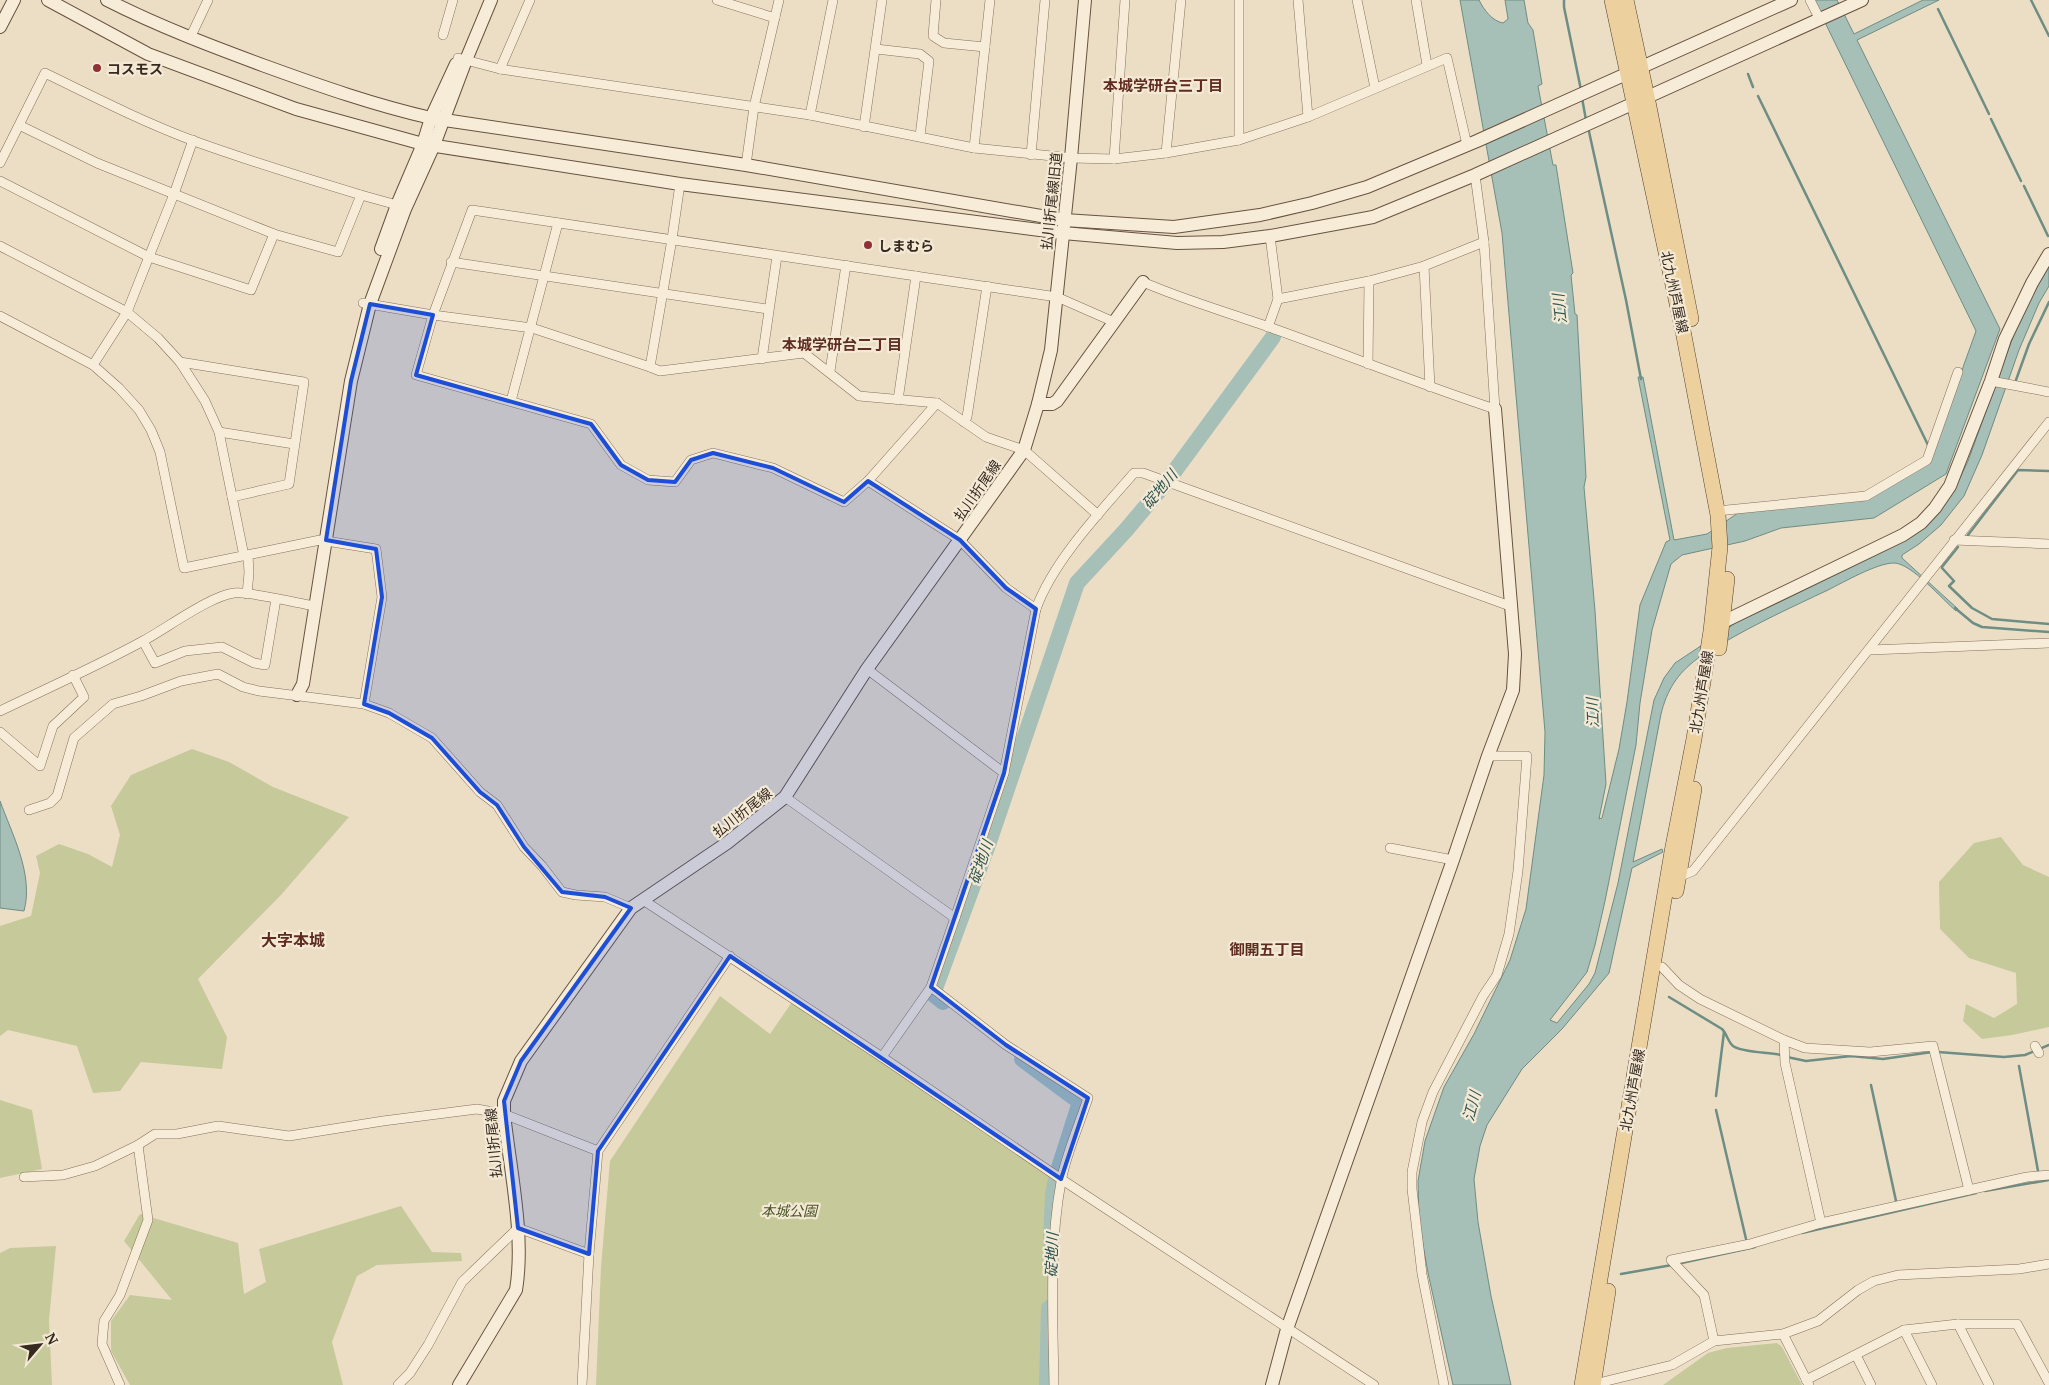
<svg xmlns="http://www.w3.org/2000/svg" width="2049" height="1385" font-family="'Noto Serif','Noto Sans JP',serif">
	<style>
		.green { fill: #c6c999 }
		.water { fill: #a6bfb7; stroke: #6e8d84 }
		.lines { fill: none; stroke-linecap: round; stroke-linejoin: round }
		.stream { stroke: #6e8d84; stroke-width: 2.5 }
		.river { stroke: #a6bfb7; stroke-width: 16 }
		.street-casing { stroke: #85705c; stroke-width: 10 }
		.secondary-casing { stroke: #67523f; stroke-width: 14 }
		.primary-casing { stroke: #533f30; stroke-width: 16 }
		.street { stroke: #f7ecd8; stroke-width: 9 }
		.secondary { stroke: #f7ecd8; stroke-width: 12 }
		.primary { stroke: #ecd19f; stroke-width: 15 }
		.marked { fill: #1d4ed8; fill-opacity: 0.2; stroke: #1d4ed8; stroke-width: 4; stroke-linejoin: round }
		.poi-dot { fill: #913035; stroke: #f3e9d4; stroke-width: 2 }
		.labels { text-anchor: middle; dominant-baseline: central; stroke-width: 4.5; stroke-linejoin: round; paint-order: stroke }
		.poi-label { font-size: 14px; font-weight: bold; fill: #36291f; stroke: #f3e9d4; text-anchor: start }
		.street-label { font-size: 14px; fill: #36291f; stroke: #f3e9d4 }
		.park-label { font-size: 14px; font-style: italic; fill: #495227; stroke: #f3e9d4 }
		.neighbourhood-label { font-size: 15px; font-weight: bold; fill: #602c21; stroke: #f3e9d4 }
		.water-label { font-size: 15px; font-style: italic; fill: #2f5551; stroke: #f3e9d4 }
		.quarter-label { font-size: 16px; font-weight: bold; fill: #602c21; stroke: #f3e9d4 }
	</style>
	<rect width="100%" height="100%" fill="#ecdec5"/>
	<g class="green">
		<polygon points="192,749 229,762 273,787 349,817 280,896 198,979 227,1037 222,1069 141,1062 120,1091 93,1093 77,1046 8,1030 0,1036 0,926 31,916 40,873 36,856 59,844 88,854 112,867 120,835 111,806 131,775"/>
		<polygon points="2001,837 2023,865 2049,877 2049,1027 2012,1035 1982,1039 1963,1021 1966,1004 1994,1018 2017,1004 2016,973 1969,958 1940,929 1939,882 1974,843"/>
		<polygon points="720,996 770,1034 792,1002 1054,1178 1050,1198 1046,1385 596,1385 601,1267 610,1161"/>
		<polygon points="0,1100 32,1110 42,1169 0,1178"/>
		<polygon points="401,1206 432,1252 461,1253 462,1261 377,1265 357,1276 332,1342 343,1385 130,1385 111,1351 111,1321 130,1295 172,1300 124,1241 140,1214 238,1243 244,1294 266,1282 259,1249"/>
		<polygon points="56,1246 49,1320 52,1385 0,1385 0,1253 10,1248"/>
		<polygon points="1777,1343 1782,1347 1802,1385 1663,1385 1708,1353 1727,1348"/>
	</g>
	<g class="water">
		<path d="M1460,0h19c5,10 13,21 24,23l5,-4 -3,-19h19l4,23 5,7 9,54 -4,2 15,79h3l17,108 -2,2 4,39 2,1 9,162 -2,10 11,124 11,173 -7,35 3,-1 17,-69 8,-47 13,-97 26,-63 4,-2 -32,-163h5l31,163 33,-6 31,-21 129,-14 62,-37 47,-131 -162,-331h23l17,34 69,-34h16l-82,40 143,289 -54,145 -72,44 -93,10 -36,13 -63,14 -11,9 -19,66 -12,73 -4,42 -31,156 -10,44 -8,27 -37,48 7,3 32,-39 6,-11 23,-90 36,-183 10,-22 11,-15 62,-41 142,-69 79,-71 10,-21 53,-146 28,-50v21l-10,17 -20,47 -37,105 -18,41 -23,29 -22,19 -17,11v3l56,51 -2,2c-13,-11 -45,-48 -62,-48 -17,0 -50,19 -66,27 -36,17 -71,33 -105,53 -9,5 -18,10 -26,16 -20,15 -30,31 -36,55l-28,148 29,-13 1,3 -31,16 -23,105 -47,56 -40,40 -35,56 -7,21 -6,33 4,43 13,74 20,89h-58l-25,-112 -9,-51 -1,-41 7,-40 19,-54 30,-53 36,-74 16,-51 18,-134 1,-43 -43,-499z"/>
		<path d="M0,801c12,33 34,74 24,110l-24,-3z"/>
	</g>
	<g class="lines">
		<g class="stream">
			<polyline points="1564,0 1564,7 1581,90"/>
			<polyline points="2031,0 2049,36"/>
			<polyline points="1938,9 1989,114"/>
			<polyline points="1748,74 1753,87"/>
			<polyline points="1758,96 1928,445"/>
			<polyline points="1582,98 1586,120"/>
			<polyline points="1991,119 2021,181"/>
			<polyline points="1588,127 1626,300 1641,379"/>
			<polyline points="2024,186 2048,236"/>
			<polyline points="2016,380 2029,344 2049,302"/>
			<polyline points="1968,535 2018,470 2049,471"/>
			<polyline points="1942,567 1958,547"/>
			<polyline points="1942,568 1954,581 1949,586 1972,608 1992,619 2049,624"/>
			<polyline points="1955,608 1973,623 1982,627 2049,632"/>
			<path d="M1669,997l53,32c5,5 6,13 11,17 10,7 36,6 48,9"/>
			<polyline points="1938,1052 2004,1057 2025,1055 2049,1045"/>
			<polyline points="1787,1057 1806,1061 1851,1056 1883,1059 1932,1052"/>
			<polyline points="2019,1066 2038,1171"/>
			<polyline points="1871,1085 1896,1201"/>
			<polyline points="1716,1096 1724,1032"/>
			<polyline points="1716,1110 1746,1239"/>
			<polyline points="1985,1191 2049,1180"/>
			<polyline points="1802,1233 1976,1193"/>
			<polyline points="1677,1264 1755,1247"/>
			<polyline points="1621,1274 1672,1265"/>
		</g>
		<g class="river">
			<polyline points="943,1002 933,994 989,842 1077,583 1126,530 1168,480 1273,337"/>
			<polyline points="1022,1059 1080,1102 1058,1171 1053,1194 1051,1243"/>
			<polyline points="1047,1385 1049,1308"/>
		</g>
		<g class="street-casing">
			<g id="street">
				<polyline points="717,0 775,18"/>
				<polyline points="936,0 933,36 944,43 985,47"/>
				<polyline points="1298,0 1308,117"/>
				<polyline points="1357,0 1375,88"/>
				<polyline points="1416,0 1427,65"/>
				<polyline points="1810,0 1819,18"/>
				<polyline points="443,35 453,0"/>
				<polyline points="190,38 208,0"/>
				<polyline points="876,49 920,54 929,61 920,136"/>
				<polyline points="458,58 500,69 810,115 974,148 1071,158 1114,159 1166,153 1239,140 1308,117 1447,58 1467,145"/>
				<polyline points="500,69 530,0"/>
				<polyline points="810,115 833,0"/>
				<polyline points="864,127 882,0"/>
				<polyline points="1239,140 1239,0"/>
				<polyline points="974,148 990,0"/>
				<polyline points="1166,153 1181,0"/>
				<polyline points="1031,155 1045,0"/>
				<polyline points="1114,159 1125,0"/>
				<path d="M0,163l45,-90c49,24 98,49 149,68 55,20 111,37 167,54l-23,57 -64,-18 -177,-71 -78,-38"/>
				<polyline points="746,165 754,107 779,0"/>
				<polyline points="0,181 149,257 251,290 274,234"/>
				<polyline points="361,195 397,205"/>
				<polyline points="1270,236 1278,299 1369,281 1424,266 1484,242"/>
				<polyline points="0,246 127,312 158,338 180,362 205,401 219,432 244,556"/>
				<polyline points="451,262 767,309"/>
				<polyline points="1424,266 1430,387"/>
				<path d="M1143,282c41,18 84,30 126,45 76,27 150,57 226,82l-11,-167 -9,-67"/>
				<polyline points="363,303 433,315 532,328 650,367 672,239 680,184"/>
				<polyline points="0,316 93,365 119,388 139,410 151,430 160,452 184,568 320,540 376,549 382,597 364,704"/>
				<polyline points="1268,327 1278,299"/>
				<polyline points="762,359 777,256"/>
				<polyline points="180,362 304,382 289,484 232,497"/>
				<polyline points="1368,364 1369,281"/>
				<polyline points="93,365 127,312 174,194 193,140"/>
				<polyline points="650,367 660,371 804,353 859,396 937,403 986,437 1024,450 1098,515"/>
				<polyline points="830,371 846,265"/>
				<polyline points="1991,381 2049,392"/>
				<polyline points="898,400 916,276"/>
				<polyline points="511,401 558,223"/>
				<polyline points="937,403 868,481 844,502 773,468 713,453 691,460 675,482 648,480 621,465 591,424 416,375 433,315 472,210 1057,297 1114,322"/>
				<polyline points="964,422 967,417 987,286"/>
				<polyline points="219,432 294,444"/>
				<polyline points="868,481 960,540 1006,588 1036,609"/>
				<polyline points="1717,511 1866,496 1927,460 1958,372"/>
				<polyline points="1954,540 2049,544"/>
				<polyline points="247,594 249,573 248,555"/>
				<polyline points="143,641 155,663 185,651 222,647 254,663 265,665 276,599"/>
				<polyline points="1870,650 2049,643"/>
				<polyline points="867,669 1004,773"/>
				<path d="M0,711c48,-23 97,-45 143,-70 24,-13 67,-45 91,-48 15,-2 57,9 75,12"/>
				<polyline points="0,732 40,766 53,726 84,697 73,675"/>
				<polyline points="785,797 955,918"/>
				<polyline points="29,810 50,803 57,796 74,738 113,704 141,696 181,681 218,674 243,687 259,691 364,704 389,713 432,738 480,792 497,805 524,847 542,866 562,892 576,895 605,897 631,908"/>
				<polyline points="1390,848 1453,860"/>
				<polyline points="1676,878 1693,871 2049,422"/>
				<polyline points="643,900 882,1057 1061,1179 1374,1385"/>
				<polyline points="1662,967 1679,985 1700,999 1784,1040 1805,1048 1870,1052 1933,1046 1969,1190"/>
				<path d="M931,987l75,58 82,53c-8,25 -23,59 -27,84 -12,64 -8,137 -7,203"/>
				<polyline points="1784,1040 1785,1063 1821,1223"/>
				<polyline points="2035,1046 2039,1053"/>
				<path d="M882,1057l49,-70 24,-69 49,-145 32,-164c17,-48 65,-98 98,-136h9l367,133"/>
				<polyline points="24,1177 63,1175 95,1166 138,1145 155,1134 177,1134 218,1126 289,1136 383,1121 477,1109 504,1114 598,1151"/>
				<polyline points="1958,1324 1989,1385"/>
				<polyline points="1904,1330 1932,1385"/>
				<polyline points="1783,1334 1809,1385"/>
				<polyline points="1714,1341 1704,1295 1671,1260 1750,1244 1821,1223 2027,1177 2049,1175"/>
				<polyline points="1856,1355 1871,1385"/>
				<polyline points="1806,1380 1904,1330 1958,1324 2017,1324 2049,1383"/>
				<polyline points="120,1385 102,1344 104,1321 120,1295 148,1220 138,1145"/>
				<polyline points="398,1385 410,1373 428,1345 462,1282 518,1228 589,1254"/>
				<polyline points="582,1385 589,1254 598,1151 730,956"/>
				<polyline points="1444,1385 1422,1274 1412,1189 1412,1172 1422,1122 1433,1092 1483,996 1497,975 1509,934 1518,871 1527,756 1488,756"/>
				<polyline points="1590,1385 1672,1365 1714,1341 1783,1334 1818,1321 1858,1290 1874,1281 1898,1275 2019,1269 2049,1264"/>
			</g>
		</g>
		<g class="secondary-casing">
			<g id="secondary">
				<polyline points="48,0 148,54 296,109 423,144 680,184 1063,233 1177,243 1223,242 1270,236 1373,217 1475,175 1862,0"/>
				<path d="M107,0c51,26 104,46 158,66 55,20 109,39 166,52l315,47 318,55 110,7 86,-12 52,-12 55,-16 110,-46 314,-141"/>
				<polyline points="0,27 14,0"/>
				<polyline points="381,249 397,205 423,144 431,118 456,64"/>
				<polyline points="1038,404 1052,404 1057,401 1143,282"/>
				<polyline points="1715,628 1723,622 1903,535 1921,523 1935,508 1950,486 1991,381 2005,339 2032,283 2049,254"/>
				<polyline points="297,695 303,684 351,381 370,304 405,209 434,145 466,60 491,0"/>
				<path d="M459,1385l57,-95c9,-54 -6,-121 -12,-176v-13l17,-40 110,-153 96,-65 58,-46 82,-128 157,-219 14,-46 13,-54 20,-192 14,-158"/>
				<polyline points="1272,1385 1287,1329 1453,860 1488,756 1513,690 1515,654 1495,409"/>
			</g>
		</g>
		<g class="primary-casing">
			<g id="primary">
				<polyline points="1626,0 1647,97 1691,319"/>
				<polyline points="1719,648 1727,579"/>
				<polyline points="1676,891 1694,789"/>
				<polyline points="1582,1385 1672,852 1694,739 1711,631 1720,547 1718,515 1684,336 1612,0"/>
				<polyline points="1593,1385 1608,1291"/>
			</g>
		</g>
		<use href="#street" class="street"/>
		<use href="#secondary" class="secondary"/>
		<use href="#primary" class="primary"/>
	</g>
	<path class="marked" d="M370,304l63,11 -17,60 175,49 30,41 27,15 27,2 16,-22 22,-7 60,15 71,34 24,-21 92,59 46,48 30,21 -32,164 -73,214 75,58 82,53 -27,81 -331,-223 -132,195 -9,103 -71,-26 -14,-127 17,-40 110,-153 -26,-11 -43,-5 -38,-45 -27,-42 -17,-13 -48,-54 -43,-25 -25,-9 18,-107 -6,-48 -50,-9 25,-159z"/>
	<g class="poi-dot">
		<circle cx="97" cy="68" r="5"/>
		<circle cx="868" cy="245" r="5"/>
	</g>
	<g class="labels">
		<g class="poi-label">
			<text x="107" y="68">コスモス</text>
			<text x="878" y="245">しまむら</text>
		</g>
		<g class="street-label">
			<text transform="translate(1051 201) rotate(-84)">払川折尾線旧道</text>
			<text transform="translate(1675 292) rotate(78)">北九州芦屋線</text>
			<text transform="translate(977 490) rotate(-55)">払川折尾線</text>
			<text transform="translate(1701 692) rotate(-81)">北九州芦屋線</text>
			<text transform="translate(742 812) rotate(-38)">払川折尾線</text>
			<text transform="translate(1632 1090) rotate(-80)">北九州芦屋線</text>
			<text transform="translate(493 1143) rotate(-95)">払川折尾線</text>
		</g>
		<g class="park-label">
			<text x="789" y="1210">本城公園</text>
		</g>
		<g class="neighbourhood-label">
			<text x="1163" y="85">本城学研台三丁目</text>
			<text x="842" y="344">本城学研台二丁目</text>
			<text x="1267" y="949">御開五丁目</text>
		</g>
		<g class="water-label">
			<text transform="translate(1559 309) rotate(-96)">江川</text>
			<text transform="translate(1159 489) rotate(-50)">碇地川</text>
			<text transform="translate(1592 713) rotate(-92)">江川</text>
			<text transform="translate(980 862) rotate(-71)">碇地川</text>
			<text transform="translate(1471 1106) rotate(-75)">江川</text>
			<text transform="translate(1051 1255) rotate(-88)">碇地川</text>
		</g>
		<g class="quarter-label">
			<text x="293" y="940">大字本城</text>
		</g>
	</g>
	<g transform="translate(40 1345) rotate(62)" stroke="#f3e9d4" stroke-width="4" paint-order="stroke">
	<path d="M0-4L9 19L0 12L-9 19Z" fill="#36291f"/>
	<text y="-8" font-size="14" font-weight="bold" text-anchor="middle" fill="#36291f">N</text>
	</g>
</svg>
